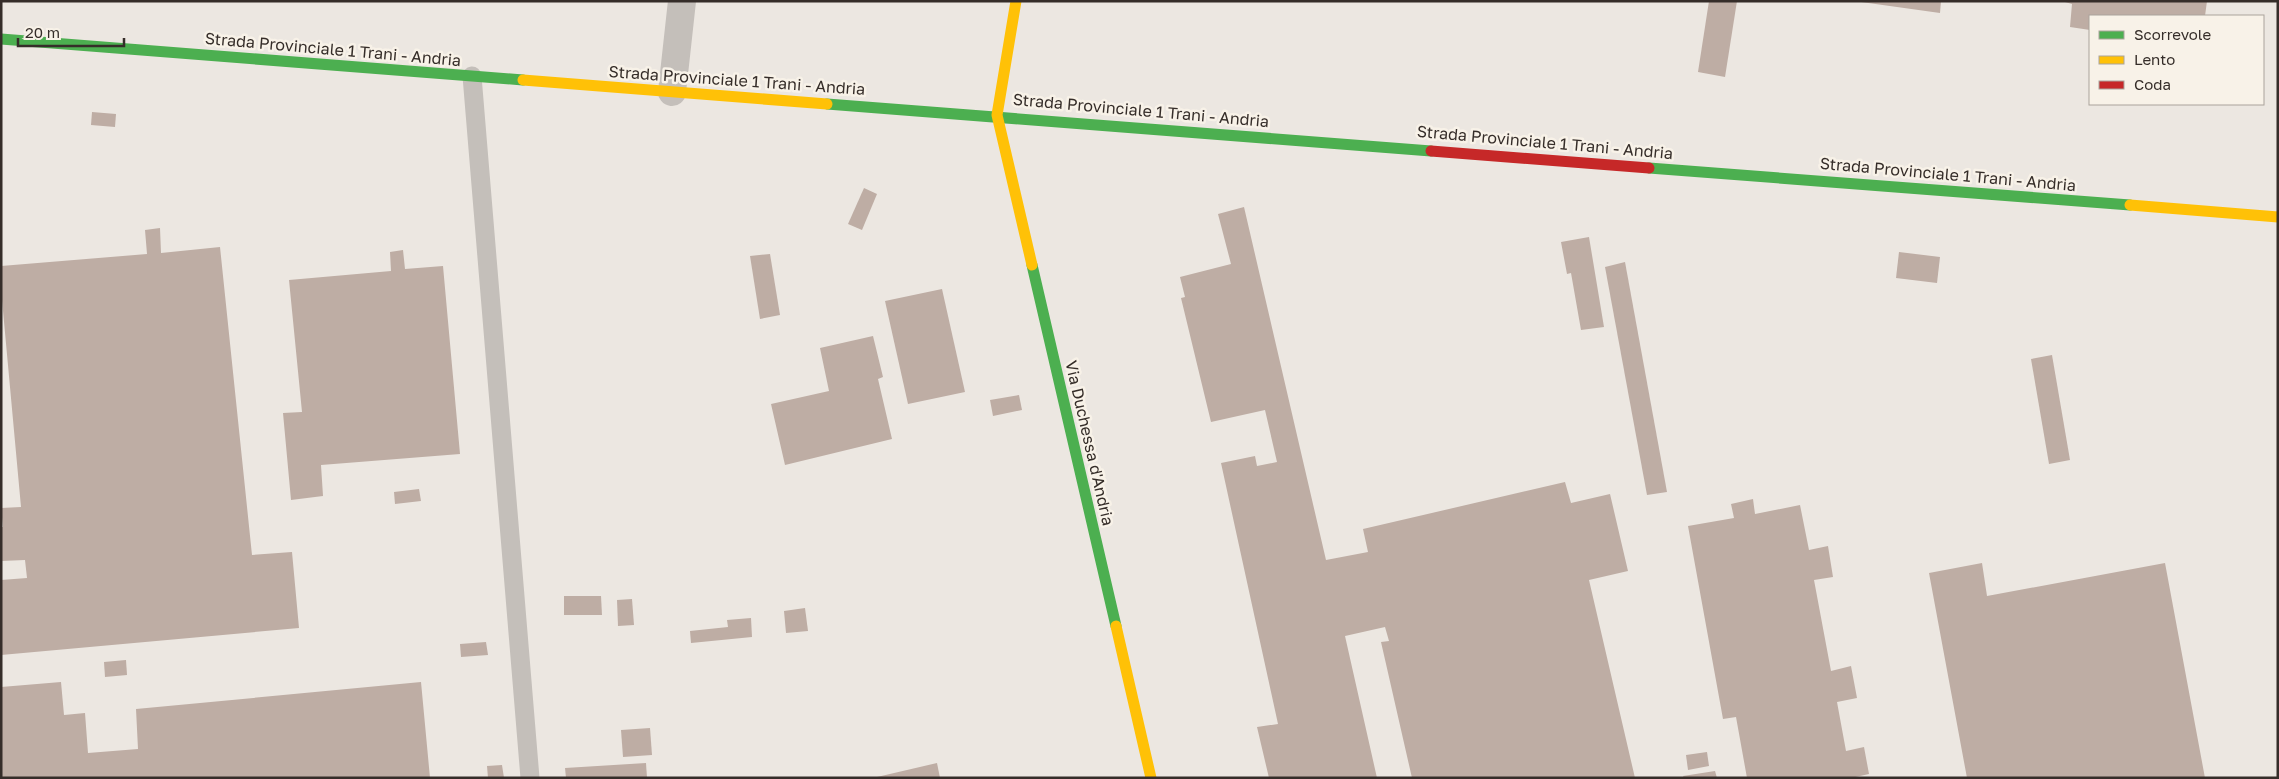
<svg xmlns="http://www.w3.org/2000/svg" width="2279" height="779" font-family="'Golos Text',sans-serif">
	<style>
		.building { fill: #beada4 }
		.lines { fill: none; stroke-linecap: round; stroke-linejoin: round }
		.lane { stroke: #c4bfba; stroke-width: 19 }
		.street { stroke: #c4bfba; stroke-width: 28 }
		.fast { stroke: #4caf50; stroke-width: 11 }
		.slow { stroke: #ffc107; stroke-width: 11 }
		.jam { stroke: #c62828; stroke-width: 11 }
		.labels { text-anchor: middle; dominant-baseline: central; stroke-width: 5; stroke-linejoin: round; paint-order: stroke }
		.street-label { font-size: 16px; fill: #352d29; stroke: #f8f2e8 }
	</style>
	<rect width="100%" height="100%" fill="#ece7e1"/>
	<g class="building">
		<polygon points="1709,1 1737,1 1725,77 1698,72"/>
		<polygon points="1854,1 1941,1 1940,13"/>
		<polygon points="2207,1 2205,16 2090,16 2090,30 2070,27 2072,4 2065,2"/>
		<polygon points="92,112 116,114 115,127 91,125"/>
		<polygon points="864,188 877,194 862,230 848,224"/>
		<polygon points="1244,207 1326,560 1368,552 1363,529 1565,482 1571,503 1610,494 1628,571 1589,580 1635,778 1412,778 1381,642 1389,641 1385,627 1345,636 1377,778 1269,778 1257,727 1278,724 1221,463 1255,456 1257,466 1277,462 1265,410 1211,422 1181,298 1185,297 1180,277 1231,264 1218,214"/>
		<polygon points="160,228 161,253 220,247 252,555 292,552 299,628 1,655 1,580 27,578 25,560 1,561 1,527 3,527 1,508 21,507 1,289 1,266 147,254 145,230"/>
		<polygon points="1589,237 1604,327 1581,330 1571,273 1567,274 1561,242"/>
		<polygon points="403,250 405,269 443,266 460,454 321,465 323,496 291,500 283,413 302,412 289,280 391,271 390,252"/>
		<polygon points="1899,252 1940,257 1937,283 1896,278"/>
		<polygon points="770,254 780,315 760,319 750,256"/>
		<polygon points="1625,262 1667,492 1647,495 1605,267"/>
		<polygon points="942,289 965,392 908,404 885,301"/>
		<polygon points="873,336 883,377 878,379 892,439 785,465 771,404 829,391 820,348"/>
		<polygon points="2052,355 2070,460 2049,464 2031,359"/>
		<polygon points="1019,395 1022,410 993,416 990,400"/>
		<polygon points="419,489 421,501 395,504 394,492"/>
		<polygon points="1753,499 1755,514 1800,505 1809,550 1828,546 1833,577 1814,580 1831,671 1851,666 1857,698 1837,702 1846,751 1864,747 1869,774 1851,778 1747,778 1736,717 1723,719 1688,526 1734,518 1731,504"/>
		<polygon points="1982,563 1987,596 2165,563 2205,778 1967,778 1929,573"/>
		<polygon points="564,596 601,596 602,615 564,615"/>
		<polygon points="632,599 634,625 618,626 617,600"/>
		<polygon points="805,608 808,631 786,633 784,611"/>
		<polygon points="751,618 752,637 691,643 690,631 728,627 727,620"/>
		<polygon points="486,642 488,655 461,657 460,644"/>
		<polygon points="126,660 127,675 105,677 104,662"/>
		<polygon points="61,682 64,715 85,713 88,753 138,749 136,709 421,682 430,778 1,778 1,687"/>
		<polygon points="650,728 652,755 623,757 621,730"/>
		<polygon points="1707,752 1709,766 1688,770 1686,755"/>
		<polygon points="646,763 647,778 566,778 565,768"/>
		<polygon points="937,763 940,778 877,778 877,777"/>
		<polygon points="502,765 504,778 488,778 487,766"/>
		<polygon points="1715,771 1717,778 1684,778 1683,776"/>
	</g>
	<g class="lines">
		<polyline class="lane" points="472,76 530,778"/>
		<polyline class="street" points="672,92 682,1"/>
		<g class="fast">
			<polyline points="1,39 523,80"/>
			<polyline points="827,104 1431,151"/>
			<polyline points="1649,168 2130,205"/>
			<polyline points="1032,265 1116,626"/>
		</g>
		<g class="slow">
			<polyline points="1016,1 997,115 1032,265"/>
			<polyline points="523,80 827,104"/>
			<polyline points="2130,205 2278,217"/>
			<polyline points="1116,626 1151,778"/>
		</g>
		<polyline class="jam" points="1431,151 1649,168"/>
	</g>
	<g class="labels">
		<g class="street-label">
			<text transform="translate(333 49) rotate(5)">Strada Provinciale 1 Trani - Andria</text>
			<text transform="translate(737 80) rotate(4)">Strada Provinciale 1 Trani - Andria</text>
			<text transform="translate(1141 110) rotate(5)">Strada Provinciale 1 Trani - Andria</text>
			<text transform="translate(1545 142) rotate(5)">Strada Provinciale 1 Trani - Andria</text>
			<text transform="translate(1948 174) rotate(5)">Strada Provinciale 1 Trani - Andria</text>
			<text transform="translate(1090 443) rotate(77)">Via Duchessa d'Andria</text>
		</g>
	</g>
	<rect width="2279" height="779" fill="none" stroke="#352d29" stroke-width="5"/>
	<rect x="2089" y="15" width="175" height="90" fill="#f8f2e8" stroke="#aaa39c"/>
	<rect x="2099" y="31" width="25" height="8" fill="#4caf50" stroke="#aaa39c"/>
	<text x="2134" y="40" font-size="15" fill="#352d29">Scorrevole</text>
	<rect x="2099" y="56" width="25" height="8" fill="#ffc107" stroke="#aaa39c"/>
	<text x="2134" y="65" font-size="15" fill="#352d29">Lento</text>
	<rect x="2099" y="81" width="25" height="8" fill="#c62828" stroke="#aaa39c"/>
	<text x="2134" y="90" font-size="15" fill="#352d29">Coda</text>
	<path d="M18 38v8h106v-8" fill="none" stroke="#352d29" stroke-width="2.5"/>
	<text x="25" y="38" font-size="15" fill="#352d29" stroke="#f8f2e8" stroke-width="4" paint-order="stroke">20 m</text>
</svg>
